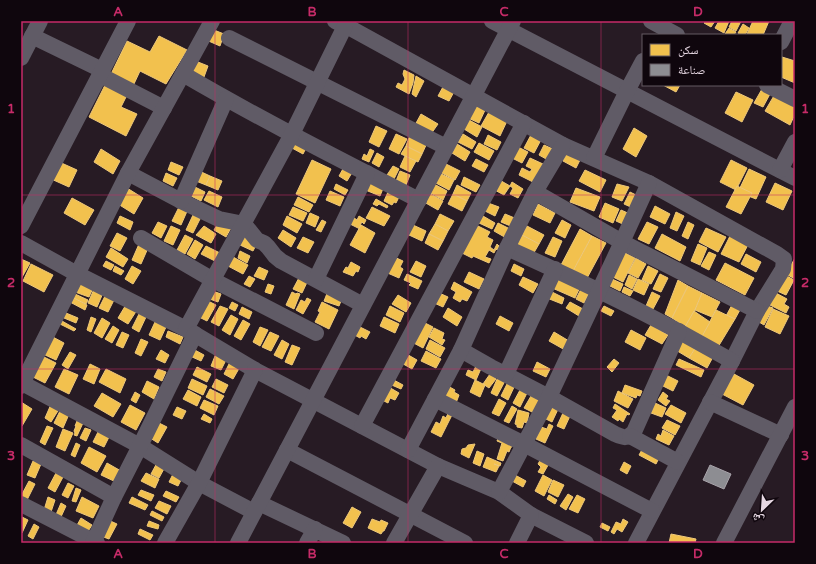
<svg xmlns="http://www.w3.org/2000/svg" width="816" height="564" font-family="'Varela Round','Noto Naskh Arabic',sans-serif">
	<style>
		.homes { fill: #f2c14e; stroke: #eec87a }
		.industry { fill: #8d8d92; stroke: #a8a3aa }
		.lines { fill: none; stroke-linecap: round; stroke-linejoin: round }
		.minor { stroke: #605b66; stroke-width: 16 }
		.grid { fill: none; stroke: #c62b68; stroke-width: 1; stroke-opacity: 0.55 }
		.neatline { fill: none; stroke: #c62b68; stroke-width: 1.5 }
		.grid-label { font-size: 13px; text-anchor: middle; font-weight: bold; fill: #c62b68 }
	</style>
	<rect width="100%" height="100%" fill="#271b24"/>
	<g class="homes">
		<polygon points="706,21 715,21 711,27 704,23"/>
		<polygon points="719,21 729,21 724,33 715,28"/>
		<polygon points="732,21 741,21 736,31 729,27"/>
		<polygon points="753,21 769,21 763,35 747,34"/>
		<polygon points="743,24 749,28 745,35 741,35 738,33"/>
		<polygon points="209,28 224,34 220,46 204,39"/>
		<polygon points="729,28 736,32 734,35 727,35 725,34"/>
		<polygon points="159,36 187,50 166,84 140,71 133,86 111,74 127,41 150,52"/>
		<polygon points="782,57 795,61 795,83 781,77 781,59"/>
		<polygon points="193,60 208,66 204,77 189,71"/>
		<polygon points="404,70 414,75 413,83 409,94 396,87 398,83 402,85 405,79 403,74"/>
		<polygon points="416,76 424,81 416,97 412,94"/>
		<polygon points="105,85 127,95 121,107 137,114 126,136 89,117"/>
		<polygon points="444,85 455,90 449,101 438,96"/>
		<polygon points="663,85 680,85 676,92"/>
		<polygon points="762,89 770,94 763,107 754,103"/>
		<polygon points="736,92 753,100 742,122 725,113"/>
		<polygon points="775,94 795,104 795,114 790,125 765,111"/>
		<polygon points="474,102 486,108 479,123 466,117"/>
		<polygon points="489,112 507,121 500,136 481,126"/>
		<polygon points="421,114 438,124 431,134 415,125"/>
		<polygon points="469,120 482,127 477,137 464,129"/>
		<polygon points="376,126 387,131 379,147 369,142"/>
		<polygon points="634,128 647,136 636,157 623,149"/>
		<polygon points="532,133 542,138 534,153 524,148"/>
		<polygon points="396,134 407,139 399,154 389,149"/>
		<polygon points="463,134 476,142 472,149 458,142"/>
		<polygon points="410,135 427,143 422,154 406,146"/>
		<polygon points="488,135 501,142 497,150 484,144"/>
		<polygon points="294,143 306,148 303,154 292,148"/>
		<polygon points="479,143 494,151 489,160 474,152"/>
		<polygon points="457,144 470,152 465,161 452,153"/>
		<polygon points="544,145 553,149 548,160 539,155"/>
		<polygon points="406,146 422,154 418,162 401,154"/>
		<polygon points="518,147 528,152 522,163 512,158"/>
		<polygon points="101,149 120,161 113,174 94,162"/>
		<polygon points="370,149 374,151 369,162 362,159 364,154 367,156"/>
		<polygon points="567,152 581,158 576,168 563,161"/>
		<polygon points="377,153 384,157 379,167 372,163"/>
		<polygon points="405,156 416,161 410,172 400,167"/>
		<polygon points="530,158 543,164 533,182 519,175 522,168 530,172 532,169 526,166"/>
		<polygon points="476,159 488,165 484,172 472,166"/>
		<polygon points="312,160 331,169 315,203 296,194"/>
		<polygon points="731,160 747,168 736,190 720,182"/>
		<polygon points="57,161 77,170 69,187 49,178"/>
		<polygon points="171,162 183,167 179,175 168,170"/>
		<polygon points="444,163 460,171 455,180 440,172"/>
		<polygon points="393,166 399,169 394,179 387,175"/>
		<polygon points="344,167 353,171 347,181 339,176"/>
		<polygon points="195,169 210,176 206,185 191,179"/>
		<polygon points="749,169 766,177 756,199 738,192"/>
		<polygon points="585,170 606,180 600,192 579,181"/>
		<polygon points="400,171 410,175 406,185 396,181"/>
		<polygon points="166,173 177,178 173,186 163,181"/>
		<polygon points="439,173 454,180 449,190 434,182"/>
		<polygon points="210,176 222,181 218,190 206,185"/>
		<polygon points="464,177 480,185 476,192 461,185"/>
		<polygon points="496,178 510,186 504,195 491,188"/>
		<polygon points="367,179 384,186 380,196 363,189"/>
		<polygon points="512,182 523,189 518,198 510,194 513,188 510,186"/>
		<polygon points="775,183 792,191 783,210 766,202"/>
		<polygon points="336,184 348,190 345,195 334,189"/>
		<polygon points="434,184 447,191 443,200 429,192"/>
		<polygon points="617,184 629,187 622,201 612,197"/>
		<polygon points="457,185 471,193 467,201 453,194"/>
		<polygon points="193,186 205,192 201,201 189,195"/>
		<polygon points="737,186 752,193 741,214 726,207"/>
		<polygon points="127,188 143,198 134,214 118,204"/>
		<polygon points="576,188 600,197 594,211 570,202"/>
		<polygon points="209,191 222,197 218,207 204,200"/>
		<polygon points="330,191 344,197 340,206 326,200"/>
		<polygon points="388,192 399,197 396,203 394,202 392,205 384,201"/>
		<polygon points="630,192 638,196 633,208 624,204"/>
		<polygon points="429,193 443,201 438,210 424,202"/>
		<polygon points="453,194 467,201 462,211 448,204"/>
		<polygon points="298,197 313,205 309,212 294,205"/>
		<polygon points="72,198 94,210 85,225 64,213"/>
		<polygon points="376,199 388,206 387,208 379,204 377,206 373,204"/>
		<polygon points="488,203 499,207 495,216 485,211"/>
		<polygon points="605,203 619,209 613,223 599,217"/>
		<polygon points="538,204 555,213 550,223 533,215"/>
		<polygon points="180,205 188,209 181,225 172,221"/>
		<polygon points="655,206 670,214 665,224 650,217"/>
		<polygon points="293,207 307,213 303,221 289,215"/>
		<polygon points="372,207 390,216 384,226 366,218"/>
		<polygon points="621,210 630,214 625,225 616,221"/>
		<polygon points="676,212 684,216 677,231 670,228"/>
		<polygon points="310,213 319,217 315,227 306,223"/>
		<polygon points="440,214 454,221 448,231 435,224"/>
		<polygon points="505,214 517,219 513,227 501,222"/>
		<polygon points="193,215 200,219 193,233 186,230"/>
		<polygon points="350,215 357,220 359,216 366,220 364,224 362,222 360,225 362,226 360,229 346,222"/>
		<polygon points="120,216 133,222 130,230 117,223"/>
		<polygon points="287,216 302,224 297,233 283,225"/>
		<polygon points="483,216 495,223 492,229 479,223"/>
		<polygon points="322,220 326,222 321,232 316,230"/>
		<polygon points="562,220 571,225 565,238 555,233"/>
		<polygon points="219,221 231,228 226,237 214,230"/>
		<polygon points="158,222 167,226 161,238 152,233"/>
		<polygon points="647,222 658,227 649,244 638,239"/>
		<polygon points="688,222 694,225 688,239 682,236"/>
		<polygon points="498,223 512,230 508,239 494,231"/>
		<polygon points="435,224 448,231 443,241 429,234"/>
		<polygon points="361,225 375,233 365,253 350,245"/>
		<polygon points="413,225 426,231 422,241 409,235"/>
		<polygon points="476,225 490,232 487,237 493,240 490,247 494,250 497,244 499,246 497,250 496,249 494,253 489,250 485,257 491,259 489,263 473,256 472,258 460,252"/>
		<polygon points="171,226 180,230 173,245 164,241"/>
		<polygon points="204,226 216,234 211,243 196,235"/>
		<polygon points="527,226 544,235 539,244 522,235"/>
		<polygon points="706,228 726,237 718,252 699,242"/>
		<polygon points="580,229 592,236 572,273 560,267"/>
		<polygon points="283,230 296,238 291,247 278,238"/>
		<polygon points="732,232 750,241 739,262 721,254"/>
		<polygon points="117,233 127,238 120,251 110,246"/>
		<polygon points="429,234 443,241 438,250 425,243"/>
		<polygon points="662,234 686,247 680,261 655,248"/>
		<polygon points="185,235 193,239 185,254 177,250"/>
		<polygon points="522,235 539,244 532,256 516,246"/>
		<polygon points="245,236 257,243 253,251 240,245"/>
		<polygon points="592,236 606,243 586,280 572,273"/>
		<polygon points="303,237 314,242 308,253 297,248"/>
		<polygon points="553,237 562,241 555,257 545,253"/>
		<polygon points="195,240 203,245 195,259 187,254"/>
		<polygon points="139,244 148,248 141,264 132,260"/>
		<polygon points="698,244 707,248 700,265 691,261"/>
		<polygon points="206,246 220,253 215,261 201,254"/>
		<polygon points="111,248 128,259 123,267 106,257"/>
		<polygon points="240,251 250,256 247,263 238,258"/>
		<polygon points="709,252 716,255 709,270 701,266"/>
		<polygon points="625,253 635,258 623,282 613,277"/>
		<polygon points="746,254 761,262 756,272 741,264"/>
		<polygon points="392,256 403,261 400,267 403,269 399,278 383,271"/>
		<polygon points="233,257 248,265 243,274 228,266"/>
		<polygon points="636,258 646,264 638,278 628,273"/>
		<polygon points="795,258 795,279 786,274"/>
		<polygon points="21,259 30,263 21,279"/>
		<polygon points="106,261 114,265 111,270 103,266"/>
		<polygon points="416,261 426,266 421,277 410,272"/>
		<polygon points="351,262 360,267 358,272 356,271 353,276 343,272 346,267 348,268"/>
		<polygon points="725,263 754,278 745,295 716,280"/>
		<polygon points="31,264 53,275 44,292 23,281"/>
		<polygon points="514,264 524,269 521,276 511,271"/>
		<polygon points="115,266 124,271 121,275 113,271"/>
		<polygon points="132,266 141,271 133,284 125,279"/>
		<polygon points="648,266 658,271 651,284 642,280"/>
		<polygon points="259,267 268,271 264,280 254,276"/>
		<polygon points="469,272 484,279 479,289 464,282"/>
		<polygon points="301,274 309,278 302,293 293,289"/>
		<polygon points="407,274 422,281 418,289 409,285 411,283 404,280"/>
		<polygon points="556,274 581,285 575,298 550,287"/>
		<polygon points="660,274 668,278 661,292 653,289"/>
		<polygon points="629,275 637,279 632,289 625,285"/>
		<polygon points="785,275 794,280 786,295 777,291"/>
		<polygon points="249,276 255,279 250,287 244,284"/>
		<polygon points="523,277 538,284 533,293 519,285"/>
		<polygon points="612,279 623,284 620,291 610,286"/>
		<polygon points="638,279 649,284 644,295 633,290"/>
		<polygon points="80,280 94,286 89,297 75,292"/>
		<polygon points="678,280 688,286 672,318 665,314"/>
		<polygon points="454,282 472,292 467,301 462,299 460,302 453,298 456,292 451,289"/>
		<polygon points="268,284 274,286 271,294 265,292"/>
		<polygon points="688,286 702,293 695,310 685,327 672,318"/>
		<polygon points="624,287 633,291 630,296 622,292"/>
		<polygon points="94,289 103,293 97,307 88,303"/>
		<polygon points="581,289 589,293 584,303 576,299"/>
		<polygon points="210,290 221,294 218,302 207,298"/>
		<polygon points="328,291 341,301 339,306 324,301"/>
		<polygon points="550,291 564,298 562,304 547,298"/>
		<polygon points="292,292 296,294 297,293 300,294 294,309 286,305"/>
		<polygon points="437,292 448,297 443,307 432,302"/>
		<polygon points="652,292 660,296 653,309 646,306"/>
		<polygon points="774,292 787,299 784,304 789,307 786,313 768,304"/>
		<polygon points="702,293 720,302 712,317 695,310"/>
		<polygon points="75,294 88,300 86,304 73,298"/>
		<polygon points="106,294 115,298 108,312 99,308"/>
		<polygon points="398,295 411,303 406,312 392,304"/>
		<polygon points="72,297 87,305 85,310 70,302"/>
		<polygon points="307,298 311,300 303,314 296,310 301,300 305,302"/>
		<polygon points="208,301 216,305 207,321 199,317"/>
		<polygon points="232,302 238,305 235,311 229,308"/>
		<polygon points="322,302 338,310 329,329 315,322 320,312 318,311"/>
		<polygon points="570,302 583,309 579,316 566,308"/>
		<polygon points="127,303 137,310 128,324 118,318"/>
		<polygon points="733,303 741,308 735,319 726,316"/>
		<polygon points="220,306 228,309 219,326 211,322"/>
		<polygon points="390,306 404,313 400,322 386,315"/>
		<polygon points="604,306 614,311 611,316 601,311"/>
		<polygon points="767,306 773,308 764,325 759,322"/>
		<polygon points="242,307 252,312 249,319 239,314"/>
		<polygon points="448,308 462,317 457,326 443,317"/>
		<polygon points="773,309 789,316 780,334 765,327"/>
		<polygon points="716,310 735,319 718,347 701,338"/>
		<polygon points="694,311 710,322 701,338 685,327"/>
		<polygon points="66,313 78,318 76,323 64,318"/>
		<polygon points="139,314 146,317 139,332 132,328"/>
		<polygon points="231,315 238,319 230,335 222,330"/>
		<polygon points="500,316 513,323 509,331 496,324"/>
		<polygon points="91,317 96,319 91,332 87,330"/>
		<polygon points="384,317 399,324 395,333 380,326"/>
		<polygon points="102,318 110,323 102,338 94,333"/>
		<polygon points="243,320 250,324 241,340 234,336"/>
		<polygon points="419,320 433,327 423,348 408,340"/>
		<polygon points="62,321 76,329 74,331 60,324"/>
		<polygon points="155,322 166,327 160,340 149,335"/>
		<polygon points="356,325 370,332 366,339 361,336 360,338 351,333"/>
		<polygon points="651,325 668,335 662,344 645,335"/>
		<polygon points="113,326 119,330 112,343 105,339"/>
		<polygon points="260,327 268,330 260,346 253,342"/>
		<polygon points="434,328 444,333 442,339 445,340 442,345 429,337"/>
		<polygon points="631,330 646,338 640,350 625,342"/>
		<polygon points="168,331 183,337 180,344 166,337"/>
		<polygon points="122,332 129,335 123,348 116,345"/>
		<polygon points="270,332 279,336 271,351 262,347"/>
		<polygon points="554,332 569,341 565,350 549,341"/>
		<polygon points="51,336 64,343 56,360 43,354"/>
		<polygon points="680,338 696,347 689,358 674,349"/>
		<polygon points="141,339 148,342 141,356 135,353"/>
		<polygon points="282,340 289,344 282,359 274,355"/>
		<polygon points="430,340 445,348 440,357 426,349"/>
		<polygon points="292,345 300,348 292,365 285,362"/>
		<polygon points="696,347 713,357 707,368 689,358"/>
		<polygon points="193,349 204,355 201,361 190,356"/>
		<polygon points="161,350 169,355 165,363 156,359"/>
		<polygon points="217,351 228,356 221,370 211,366"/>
		<polygon points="426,351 441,359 436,368 421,361"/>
		<polygon points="70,352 76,355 68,369 62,365"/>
		<polygon points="403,352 417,360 412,369 398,361"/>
		<polygon points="42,356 56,363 45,383 31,376"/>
		<polygon points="614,359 619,363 612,372 607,367"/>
		<polygon points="679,359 704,370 701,377 676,365"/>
		<polygon points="231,360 241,365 233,379 224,374"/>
		<polygon points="478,362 483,364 476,380 466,375 468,370 473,372"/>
		<polygon points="537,362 550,369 546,377 533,371"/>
		<polygon points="90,364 100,369 94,384 83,379"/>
		<polygon points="197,367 211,374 207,382 193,375"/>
		<polygon points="64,369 78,375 69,394 55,387"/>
		<polygon points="106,369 126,379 120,393 99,382"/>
		<polygon points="158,369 166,372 162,381 154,377"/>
		<polygon points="490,374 496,379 489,388 483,384"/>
		<polygon points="664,374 678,381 673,391 659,384"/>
		<polygon points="734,374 754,385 743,405 722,394"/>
		<polygon points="498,377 505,381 497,396 491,393"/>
		<polygon points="390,378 403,385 401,389 387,383"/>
		<polygon points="192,379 207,386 203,395 188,388"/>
		<polygon points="216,379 228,385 224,393 212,387"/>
		<polygon points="475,380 485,385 480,397 470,392"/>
		<polygon points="147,381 159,387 154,399 142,392"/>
		<polygon points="508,382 515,385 508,400 501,396"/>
		<polygon points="446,385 455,390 454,392 459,395 456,403 441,395"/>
		<polygon points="625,385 642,391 640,396 637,395 636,398 622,393"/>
		<polygon points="387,386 399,393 395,400 390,398 388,403 382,400"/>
		<polygon points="210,389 224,396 219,404 206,397"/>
		<polygon points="188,390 201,397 197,406 183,399"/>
		<polygon points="520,390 527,393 520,407 513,403"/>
		<polygon points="618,391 633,399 628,408 614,401"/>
		<polygon points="135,392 140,395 136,403 131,400"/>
		<polygon points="663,392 668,396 666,399 670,401 666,406 658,400"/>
		<polygon points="102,393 121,404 113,417 94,406"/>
		<polygon points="531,396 541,401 534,413 524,408"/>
		<polygon points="499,399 506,403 499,416 492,413"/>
		<polygon points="204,400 218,406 214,415 200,408"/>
		<polygon points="550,400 560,405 552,422 542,417"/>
		<polygon points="21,402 32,409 22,426 21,426"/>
		<polygon points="52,402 61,406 51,422 45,418"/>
		<polygon points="655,403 666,408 662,417 651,413"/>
		<polygon points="615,404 630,414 628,415 627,414 623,422 619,419 618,421 612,417 617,410 613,408"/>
		<polygon points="130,405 145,413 136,430 121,422"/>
		<polygon points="671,405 686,413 681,423 665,414"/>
		<polygon points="512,406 517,409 509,423 504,421"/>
		<polygon points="62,407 70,412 63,428 54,423"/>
		<polygon points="177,407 186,411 182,419 173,415"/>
		<polygon points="518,410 529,413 527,423 524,422 522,428 517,427 517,425 515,424"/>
		<polygon points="449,411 453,413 441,437 431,432 436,422 440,424 443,416 446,418"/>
		<polygon points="563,413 570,416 564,429 557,426"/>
		<polygon points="204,414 212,419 210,423 201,419"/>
		<polygon points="667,420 680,426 675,435 662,428"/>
		<polygon points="77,421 83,423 77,436 74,435 75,433 74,431 76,426 75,426"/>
		<polygon points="155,421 167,427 158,443 147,436"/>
		<polygon points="549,424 553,426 545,443 536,439 541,427 547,429"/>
		<polygon points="47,426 53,428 45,445 40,442"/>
		<polygon points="85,428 91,430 86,441 80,438"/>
		<polygon points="63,429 73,433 65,451 56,447"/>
		<polygon points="663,430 674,436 669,445 656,439 658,434 661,436"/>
		<polygon points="98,432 109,437 104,447 93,442"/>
		<polygon points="499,435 514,443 512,447 511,447 509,452 507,451 503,461 497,459 502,443 497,441"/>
		<polygon points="76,443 80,445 75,457 71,455"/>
		<polygon points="475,444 469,458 461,454 462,449 466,448 468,445"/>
		<polygon points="644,446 661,454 656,464 639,455"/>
		<polygon points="89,447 106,456 97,472 81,463"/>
		<polygon points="477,451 484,454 480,466 473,463"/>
		<polygon points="543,455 551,460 543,474 538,472 541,467 538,464"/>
		<polygon points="487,457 501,463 500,466 494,464 499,466 496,472 483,467"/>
		<polygon points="33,461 41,464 35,478 27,475"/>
		<polygon points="158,461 166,465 159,478 151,474"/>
		<polygon points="624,462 631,466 627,474 620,470"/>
		<polygon points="107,463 121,471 116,482 101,475"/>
		<polygon points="174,472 183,476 178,486 169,482"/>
		<polygon points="56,473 63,477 55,492 48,488"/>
		<polygon points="146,473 159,479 155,488 141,481"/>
		<polygon points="515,475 526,481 523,487 512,481"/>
		<polygon points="543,475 552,480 544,496 535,491"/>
		<polygon points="553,480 564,485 558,497 548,492"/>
		<polygon points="29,481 35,484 27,500 21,496"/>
		<polygon points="68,483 74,486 68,498 62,495"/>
		<polygon points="76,488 81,490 76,502 72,501"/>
		<polygon points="141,490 154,495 151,501 138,495"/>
		<polygon points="166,491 179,497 176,502 163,496"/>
		<polygon points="568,494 573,497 566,510 560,506"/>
		<polygon points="549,495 557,500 555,504 547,499"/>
		<polygon points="577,495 585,499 578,513 569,509"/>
		<polygon points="48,497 55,500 51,512 44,510"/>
		<polygon points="82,497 99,506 93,518 76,511"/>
		<polygon points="132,497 148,505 145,510 129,503"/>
		<polygon points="159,501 171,506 167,514 155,508"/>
		<polygon points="61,503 66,506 60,519 55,517"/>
		<polygon points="352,507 361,512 352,528 343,523"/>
		<polygon points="152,511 164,517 162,521 150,515"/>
		<polygon points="22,517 28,520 22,533 21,532 21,520"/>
		<polygon points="81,518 92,525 87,533 76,527"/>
		<polygon points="106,519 117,524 109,539 98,535"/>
		<polygon points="372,519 380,522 381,520 388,523 384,531 383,531 381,534 368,528"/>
		<polygon points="623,519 628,522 622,532 617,529 614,534 611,532 616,522 621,524"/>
		<polygon points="149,521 159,525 158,529 147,526"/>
		<polygon points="602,523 610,527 608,531 600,527"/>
		<polygon points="34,524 39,527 33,539 28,536"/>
		<polygon points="140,529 153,535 150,540 138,534"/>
		<polygon points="671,534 696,539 695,543 669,543"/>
	</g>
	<polygon class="industry" points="710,465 731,474 724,489 703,480"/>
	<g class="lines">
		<g class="minor">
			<polyline points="335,21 352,29 563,145 649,183 777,254 784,259 783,269 757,311 732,361 636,543"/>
			<polyline points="492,21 795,178"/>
			<polyline points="651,21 677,35"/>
			<polyline points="32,36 102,70"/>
			<polyline points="229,38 446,147"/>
			<polyline points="781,42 792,21"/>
			<polyline points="21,58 40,21"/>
			<path d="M183,74c77,45 156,85 236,126"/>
			<polyline points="100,75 164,108"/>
			<polyline points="767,85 795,99"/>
			<polyline points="594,158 627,91 643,61"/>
			<polyline points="780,170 795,142"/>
			<polyline points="128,173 181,201 219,219 244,224 257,240 264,243 268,247 275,256 281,261 363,305"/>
			<polyline points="535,192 622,242 757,311"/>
			<polyline points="181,201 226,99"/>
			<polyline points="21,226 128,21"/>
			<polyline points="141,238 213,280 316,333"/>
			<polyline points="21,243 77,274 186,329 255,370 438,466 499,492 531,515 586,543"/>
			<path d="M507,248c58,26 115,53 171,83 18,10 36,20 54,30"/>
			<polyline points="316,279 362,184 367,173"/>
			<polyline points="186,329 292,134 345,26"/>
			<path d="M461,350l30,17 58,30 66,37c9,4 12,5 19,-2l45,-101"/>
			<polyline points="506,374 555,269"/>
			<polyline points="22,383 140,446 199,483 254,512"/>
			<polyline points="21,386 128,173 212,21"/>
			<polyline points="435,399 524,444 652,511"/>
			<polyline points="710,402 781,435"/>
			<polyline points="362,426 524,123"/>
			<polyline points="630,436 678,462"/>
			<polyline points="21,445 114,497"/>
			<polyline points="287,450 465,543"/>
			<polyline points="408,450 461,350 507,248 535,192 563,145"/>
			<polyline points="499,492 549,397 622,242 649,183"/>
			<polyline points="259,503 343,543"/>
			<polyline points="21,504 97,543"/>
			<polyline points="93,543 114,497 140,446 195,334"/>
			<polyline points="165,543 199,483 255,370"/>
			<polyline points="238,543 513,21"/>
			<polyline points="307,543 315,529"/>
			<polyline points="394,543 438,466"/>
			<polyline points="517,543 531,515"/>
			<polyline points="724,543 795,407"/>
		</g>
	</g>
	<path class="grid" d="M215,21v522M408,21v522M601,21v522M21,195h774M21,369h774"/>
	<rect width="816" height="564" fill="none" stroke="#0f060d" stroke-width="44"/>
	<rect x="642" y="34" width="140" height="52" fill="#0f060d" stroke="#655a62"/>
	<rect x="650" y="44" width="20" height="12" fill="#f2c14e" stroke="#655a62"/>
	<text x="678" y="54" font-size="12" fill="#e6d7e2">سكن</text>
	<rect x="650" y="64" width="20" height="12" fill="#8d8d92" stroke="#655a62"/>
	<text x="678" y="74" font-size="12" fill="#e6d7e2">صناعة</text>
	<g transform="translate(762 510) rotate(205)" stroke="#0f060d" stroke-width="3" paint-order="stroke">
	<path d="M0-3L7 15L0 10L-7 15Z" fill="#e6d7e2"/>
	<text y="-6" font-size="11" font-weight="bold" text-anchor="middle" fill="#e6d7e2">ش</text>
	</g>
	<rect x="22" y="22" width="772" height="520" class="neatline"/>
	<g class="grid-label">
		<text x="118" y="16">A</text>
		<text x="312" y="16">B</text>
		<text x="504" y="16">C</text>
		<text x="698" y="16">D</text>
		<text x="11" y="113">1</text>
		<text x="805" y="113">1</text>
		<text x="11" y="287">2</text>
		<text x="805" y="287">2</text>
		<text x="11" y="460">3</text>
		<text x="805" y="460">3</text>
		<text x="118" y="558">A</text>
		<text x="312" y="558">B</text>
		<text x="504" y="558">C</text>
		<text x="698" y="558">D</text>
	</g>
</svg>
